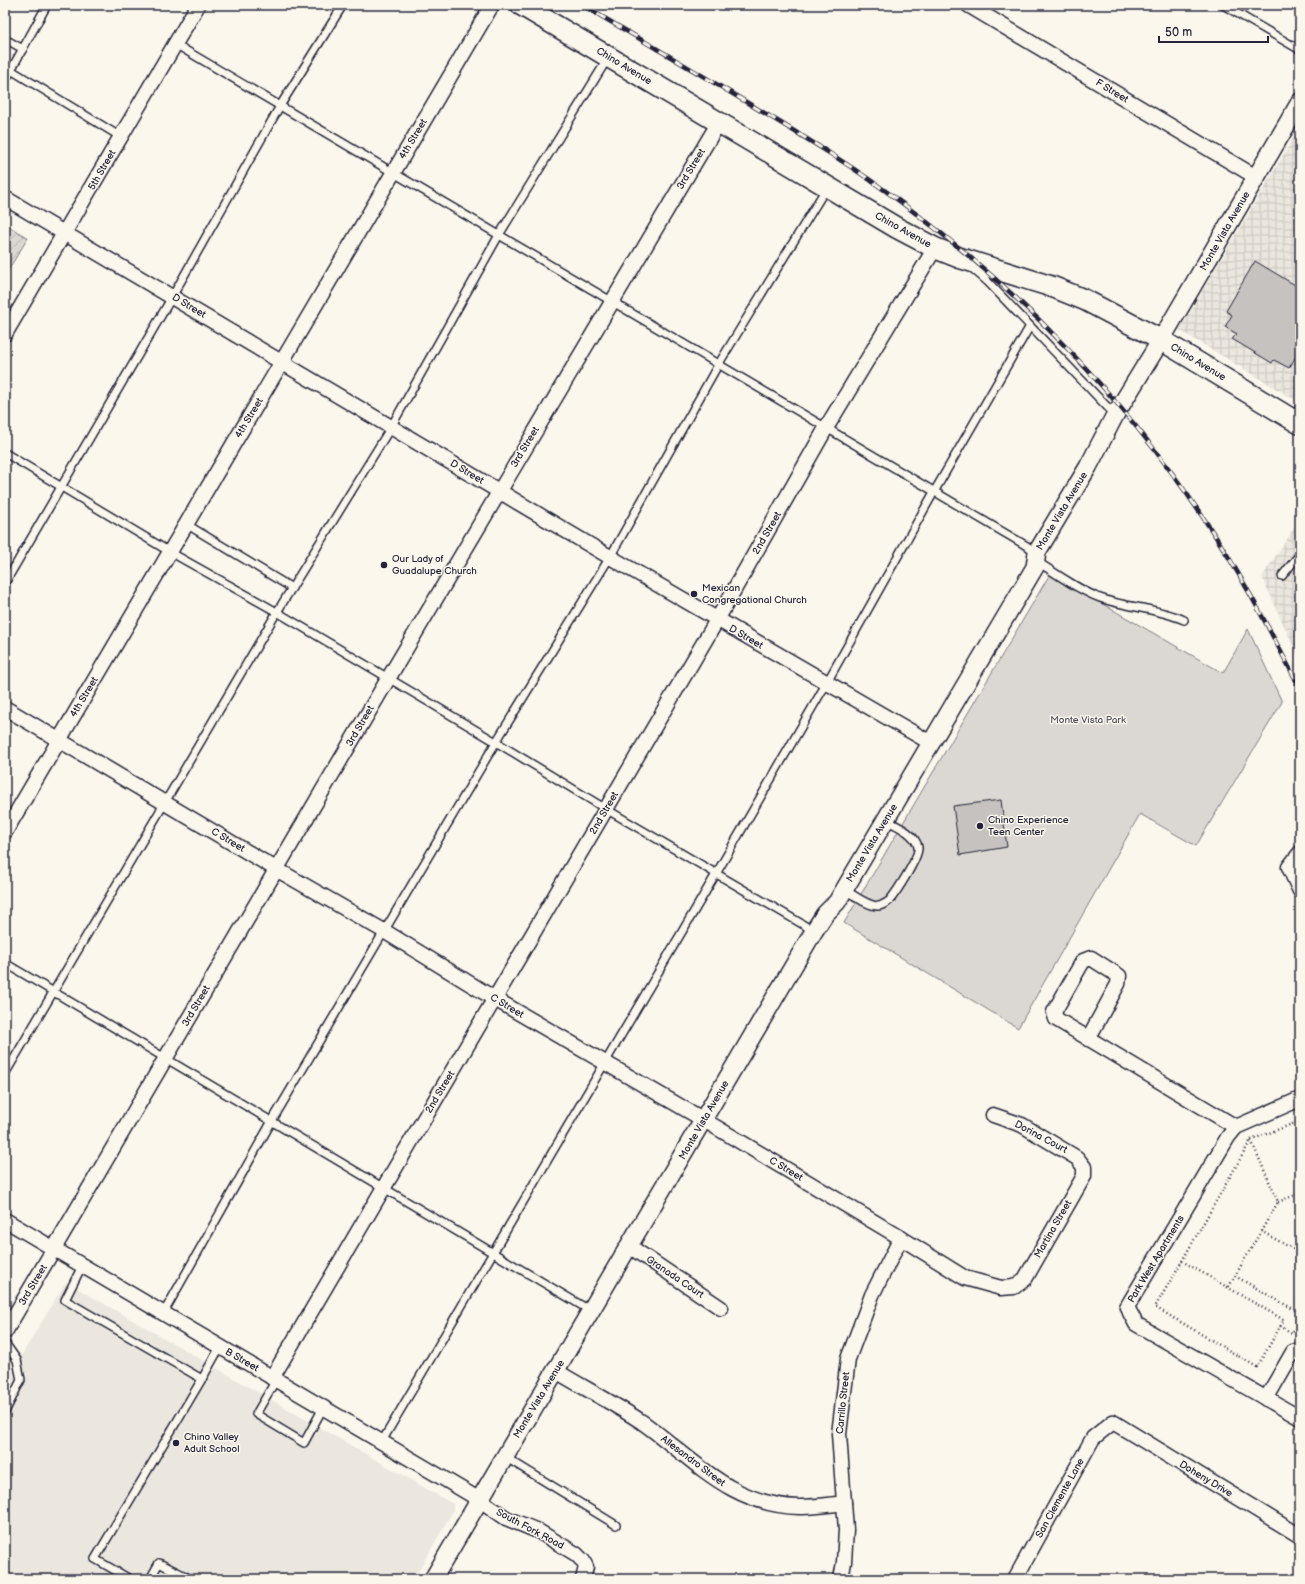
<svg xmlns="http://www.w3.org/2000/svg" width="1305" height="1584" font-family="'Balsamiq Sans',sans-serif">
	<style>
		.built { fill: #ebe7df }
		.industrial { fill: url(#industrial-grid) }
		.green { fill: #dbd8d3; stroke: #7e7d87 }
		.garden { fill: url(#garden-furrows); stroke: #7e7d87 }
		.building { fill: #c6c2c0; stroke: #22223b }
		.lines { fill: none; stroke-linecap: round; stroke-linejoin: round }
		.service-casing { stroke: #22223b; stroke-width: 10 }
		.minor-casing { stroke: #22223b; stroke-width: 17 }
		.tertiary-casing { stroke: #22223b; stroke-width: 20 }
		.secondary-casing { stroke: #22223b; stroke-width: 23 }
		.path { stroke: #22223b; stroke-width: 2.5; stroke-dasharray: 1 3; stroke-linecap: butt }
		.service { stroke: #fbf7ec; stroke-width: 7 }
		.minor { stroke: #fbf7ec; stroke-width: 14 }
		.tertiary { stroke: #fbf7ec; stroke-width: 17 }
		.secondary { stroke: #fbf7ec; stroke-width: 20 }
		.rail-casing { stroke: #22223b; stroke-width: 4.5 }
		.rail { stroke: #fbf7ec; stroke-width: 3; stroke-dasharray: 9; stroke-linecap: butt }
		.poi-dot { fill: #22223b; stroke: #fbf7ec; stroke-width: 1.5 }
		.labels { text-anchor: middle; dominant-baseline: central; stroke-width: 3; stroke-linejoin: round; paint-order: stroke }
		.street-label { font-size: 10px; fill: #22223b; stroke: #fbf7ec }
		.poi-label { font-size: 10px; fill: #22223b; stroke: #fbf7ec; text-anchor: start }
		.park-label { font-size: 10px; fill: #505061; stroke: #fbf7ec }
	</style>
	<defs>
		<pattern id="industrial-grid" width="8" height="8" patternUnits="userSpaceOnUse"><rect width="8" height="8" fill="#ebe7df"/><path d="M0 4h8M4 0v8" fill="none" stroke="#c9c6c0"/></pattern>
		<pattern id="garden-furrows" width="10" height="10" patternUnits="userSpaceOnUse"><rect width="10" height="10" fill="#dbd8d3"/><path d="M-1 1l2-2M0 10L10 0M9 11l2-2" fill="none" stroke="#bcb9b6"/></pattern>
	</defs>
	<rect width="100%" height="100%" fill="#fbf7ec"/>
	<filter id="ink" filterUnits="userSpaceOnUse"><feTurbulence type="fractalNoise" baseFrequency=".025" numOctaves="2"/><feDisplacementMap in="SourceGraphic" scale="8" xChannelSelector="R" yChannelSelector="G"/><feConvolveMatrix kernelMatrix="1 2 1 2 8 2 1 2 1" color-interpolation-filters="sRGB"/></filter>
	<g filter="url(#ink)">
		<polygon class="built" points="66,1282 453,1504 453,1511 414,1579 5,1579 5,1382"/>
		<g class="industrial">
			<polygon points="1300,127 1300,403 1179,330"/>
			<polygon points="1300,519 1300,661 1262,577"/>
		</g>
		<polygon class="green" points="1050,574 1223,673 1248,629 1282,702 1196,846 1140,814 1018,1028 844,923"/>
		<polygon class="garden" points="5,224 28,238 5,275"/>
		<g class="building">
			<polygon points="1255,261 1300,288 1300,355 1297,355 1289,368 1274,360 1272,363 1232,339 1237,334 1225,327 1232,315 1226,311"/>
			<polygon points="1001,800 1007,847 960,855 953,806"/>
		</g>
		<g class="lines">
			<g class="service-casing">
				<g id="service">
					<polyline points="47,5 11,70 121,137"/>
					<polyline points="1223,5 1300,50"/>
					<polyline points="5,39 23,49"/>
					<polyline points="175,44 1037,552"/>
					<polyline points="5,81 11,70"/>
					<polyline points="973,269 988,282 1115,415"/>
					<polyline points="1293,419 1300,407"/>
					<polyline points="5,453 170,552 277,612 496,742 606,809 814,931"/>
					<polyline points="186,524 292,588"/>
					<path d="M1036,561c20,12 45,31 67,38 27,9 54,9 81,21"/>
					<polyline points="1282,576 1300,554"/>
					<polyline points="5,583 172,297 280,106 343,5"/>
					<path d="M845,890c9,5 22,16 33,16 3,0 8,-3 11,-5 7,-8 31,-45 29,-54 -3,-14 -21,-21 -32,-27"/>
					<polyline points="5,963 591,1311"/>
					<polyline points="5,1074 277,612 391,427 499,235 608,58"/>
					<polyline points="82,1266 65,1300 202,1379 220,1347"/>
					<polyline points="163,1314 272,1121 496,742 610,557 718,365 827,187"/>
					<polyline points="5,1343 17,1360 21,1380 5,1412"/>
					<polyline points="276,1380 256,1414 304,1443 323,1408"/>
					<polyline points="381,1443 716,874 826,684 934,492 1030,326"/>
					<polyline points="505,1457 616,1525"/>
					<polyline points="130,1579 95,1559 202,1379"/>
					<polyline points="150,1579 159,1563 191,1579"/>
				</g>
			</g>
			<g class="minor-casing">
				<g id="minor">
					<polyline points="968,5 1256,177"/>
					<polyline points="5,198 610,557 931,743"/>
					<polyline points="5,334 198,5"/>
					<polyline points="5,708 276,869 384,931 495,999 704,1120 901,1238 965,1278 1001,1288 1014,1287 1025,1279 1084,1176 1084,1167 1077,1158 1022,1125 993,1115"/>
					<polyline points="5,832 492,5"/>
					<polyline points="1300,853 1289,867 1300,891"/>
					<polyline points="1088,1039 1118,984 1119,976 1091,958 1083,961 1054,1012 1056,1019 1236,1127"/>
					<polyline points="1300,1099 1236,1127 1228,1137 1127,1307 1136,1324 1300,1418"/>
					<polyline points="5,1220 480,1500 506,1518 538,1531 576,1554 583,1561 586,1567 583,1579"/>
					<polyline points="629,1246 721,1308"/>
					<polyline points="5,1332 388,679 719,122"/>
					<path d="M556,1371c28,17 59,33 86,51 52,37 88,83 157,85 15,0 30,-2 45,-4"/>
					<polyline points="272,1378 717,620 826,428 935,248"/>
					<polyline points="1266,1399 1293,1352 1300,1350"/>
					<polyline points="841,1579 844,1562 846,1530 839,1434 848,1359 872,1295 901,1238"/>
					<polyline points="1015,1579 1093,1438 1113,1422 1300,1536"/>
				</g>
			</g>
			<g class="tertiary-casing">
				<polyline id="tertiary" points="433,1579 814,931 825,914 837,902 1035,567 1037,552 1088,467 1115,415 1161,340 1300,102"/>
			</g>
			<g class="secondary-casing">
				<polyline id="secondary" points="521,5 897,228 935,248 960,258 1053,287 1085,300 1161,340 1300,424"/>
			</g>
			<g class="path">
				<polyline points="1251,1140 1300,1121"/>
				<polyline points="1278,1202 1300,1193"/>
				<polyline points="1261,1231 1300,1253"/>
				<polygon points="1182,1261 1284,1320 1257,1367 1155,1307"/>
				<polyline points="1182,1261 1251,1140 1278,1202 1228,1288"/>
				<polyline points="1235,1276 1300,1313"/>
				<polyline points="1280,1326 1292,1333 1299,1320"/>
			</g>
			<use href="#service" class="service"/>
			<use href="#minor" class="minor"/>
			<use href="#tertiary" class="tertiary"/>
			<use href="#secondary" class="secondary"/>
			<g class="rail-casing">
				<path id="rail" d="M582,5c60,35 120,70 179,106 48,29 96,58 141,92 119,88 225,198 306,322 35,52 63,108 92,163"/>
			</g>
			<use href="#rail" class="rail"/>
		</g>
	</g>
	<g class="poi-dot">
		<circle cx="384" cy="565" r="4"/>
		<circle cx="694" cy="594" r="4"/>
		<circle cx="980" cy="826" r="4"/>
		<circle cx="176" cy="1443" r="4"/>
	</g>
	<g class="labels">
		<g class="street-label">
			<text transform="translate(624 66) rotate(31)">Chino Avenue</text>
			<text transform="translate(1112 91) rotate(31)">F Street</text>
			<text transform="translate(413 139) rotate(-59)">4th Street</text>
			<text transform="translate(691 169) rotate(-59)">3rd Street</text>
			<text transform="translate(102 170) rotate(-60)">5th Street</text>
			<text transform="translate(903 230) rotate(29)">Chino Avenue</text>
			<text transform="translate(1225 231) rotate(-60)">Monte Vista Avenue</text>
			<text transform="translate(189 306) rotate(31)">D Street</text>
			<text transform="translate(1198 362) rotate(31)">Chino Avenue</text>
			<text transform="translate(249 418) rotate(-59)">4th Street</text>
			<text transform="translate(525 447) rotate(-59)">3rd Street</text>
			<text transform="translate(467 472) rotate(31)">D Street</text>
			<text transform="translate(1062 511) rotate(-59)">Monte Vista Avenue</text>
			<text transform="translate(767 533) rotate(-60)">2nd Street</text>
			<text transform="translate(746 637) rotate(30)">D Street</text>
			<text transform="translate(84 697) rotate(-59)">4th Street</text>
			<text transform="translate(360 726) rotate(-60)">3rd Street</text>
			<text transform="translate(604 813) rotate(-60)">2nd Street</text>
			<text transform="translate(228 840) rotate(31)">C Street</text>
			<text transform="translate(872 843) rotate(-59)">Monte Vista Avenue</text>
			<text transform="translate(196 1006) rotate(-60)">3rd Street</text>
			<text transform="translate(507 1006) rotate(31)">C Street</text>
			<text transform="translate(440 1092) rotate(-59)">2nd Street</text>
			<text transform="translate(704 1120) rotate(-60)">Monte Vista Avenue</text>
			<text transform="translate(1041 1137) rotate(28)">Dorina Court</text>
			<text transform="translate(786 1169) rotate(31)">C Street</text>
			<text transform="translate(1053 1229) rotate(-60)">Martina Street</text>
			<text transform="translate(1156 1259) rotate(-59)">Park West Apartments</text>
			<text transform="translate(675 1277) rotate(34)">Granada Court</text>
			<text transform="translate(33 1285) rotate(-59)">3rd Street</text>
			<text transform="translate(242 1360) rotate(30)">B Street</text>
			<text transform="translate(539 1399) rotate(-59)">Monte Vista Avenue</text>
			<text transform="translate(843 1403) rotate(-84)">Carrillo Street</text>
			<text transform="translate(693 1461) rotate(37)">Allesandro Street</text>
			<text transform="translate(1206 1479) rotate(31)">Doheny Drive</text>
			<text transform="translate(1060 1498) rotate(-61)">San Clemente Lane</text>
			<text transform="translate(530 1529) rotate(28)">South Fork Road</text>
		</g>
		<g class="poi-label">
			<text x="392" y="559">Our Lady of<tspan x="392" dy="12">Guadalupe Church</tspan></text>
			<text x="702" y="588">Mexican<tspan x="702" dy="12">Congregational Church</tspan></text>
			<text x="988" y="820">Chino Experience<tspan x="988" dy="12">Teen Center</tspan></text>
			<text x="184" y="1437">Chino Valley<tspan x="184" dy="12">Adult School</tspan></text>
		</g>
		<g class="park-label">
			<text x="1088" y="720">Monte Vista Park</text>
		</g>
	</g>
	<rect width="1305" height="1584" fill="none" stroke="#fbf7ec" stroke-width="20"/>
	<rect x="10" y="10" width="1285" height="1564" fill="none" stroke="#22223b" stroke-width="1.5" filter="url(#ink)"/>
	<path d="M1159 36v6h109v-6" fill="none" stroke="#22223b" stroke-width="2"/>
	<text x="1165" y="36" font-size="12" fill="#22223b" stroke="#fbf7ec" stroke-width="3" paint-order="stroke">50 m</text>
</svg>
